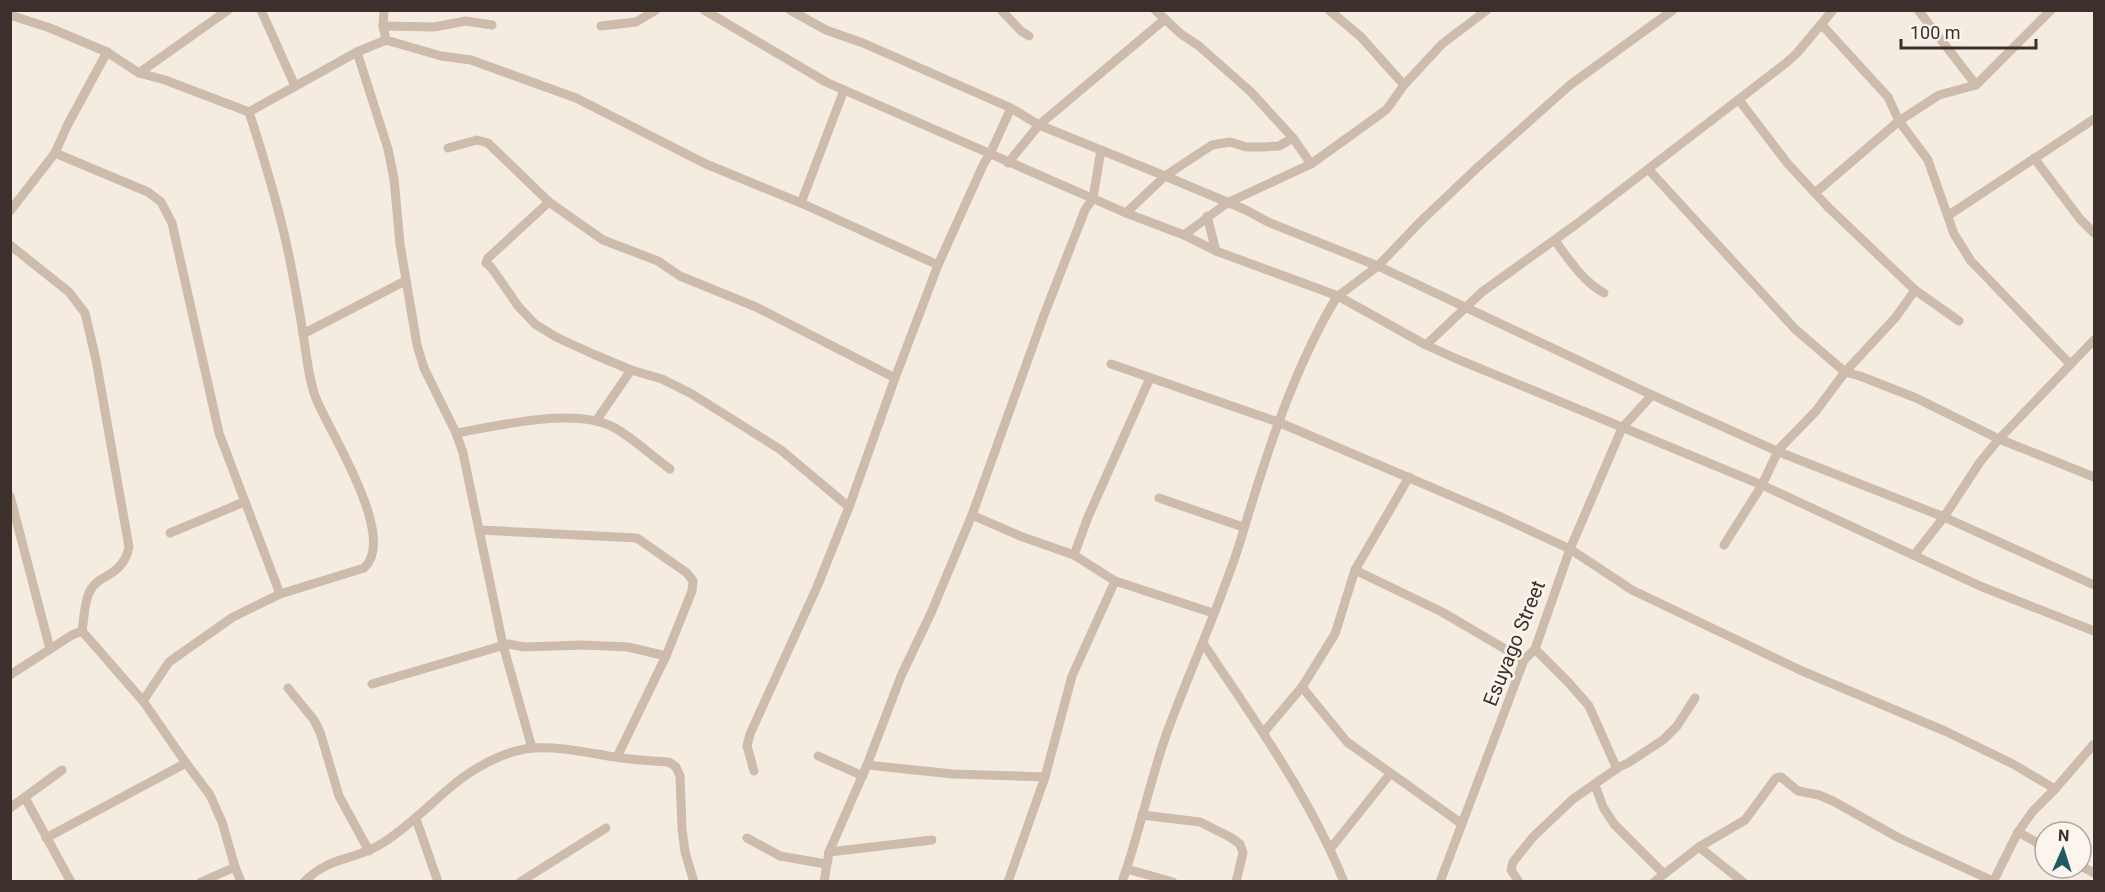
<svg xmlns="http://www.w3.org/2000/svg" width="2105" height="892" font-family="Roboto,sans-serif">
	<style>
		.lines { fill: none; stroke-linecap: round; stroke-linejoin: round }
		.street { stroke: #cdbbac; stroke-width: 9 }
		.labels { text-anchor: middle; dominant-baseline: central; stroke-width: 5; stroke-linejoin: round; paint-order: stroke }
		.street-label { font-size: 20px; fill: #3b302b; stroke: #fbf5ee }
	</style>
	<rect width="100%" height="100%" fill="#f4ebe1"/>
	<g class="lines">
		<g class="street">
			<polyline points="261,10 295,86"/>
			<polyline points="384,10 383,26 386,40 441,56 471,60 576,98 706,164 801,203 938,265"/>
			<polyline points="704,10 826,82 844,90 1126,213 1184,235 1216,251 1338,296 1426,345 1457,359 1762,485 1980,586 2094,631"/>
			<polyline points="790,10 826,30 863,43 1011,108 1039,125 1165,176 1246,210 1268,222 1378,266 1652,395 1779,452 1944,517 2094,585"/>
			<polyline points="1001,10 1021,31 1029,36"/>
			<polyline points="1155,10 1181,34 1199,46 1251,92 1293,138 1311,164"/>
			<polyline points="1329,10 1361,37 1404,85"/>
			<polyline points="1918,10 1976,85"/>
			<path d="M10,15l40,13 57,24 32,21 26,7 84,32c17,52 33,105 43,159 4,21 8,42 11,63 4,22 5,45 14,67 14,33 81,137 47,167l-84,26 -47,23 -64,45 -26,39"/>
			<polyline points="1822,25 1888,97 1899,121 1928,160 1954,234 1971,261 2070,364"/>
			<polyline points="383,26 434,27 466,21 492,25"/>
			<polyline points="601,26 636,22 656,10"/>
			<polyline points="357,52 388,149 394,179 400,244 417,345 424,368 456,433 463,453 503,645 532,748"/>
			<polyline points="139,73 228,10"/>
			<polyline points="249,112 357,52 386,40"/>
			<polyline points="448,148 477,140 488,143 549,202 603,240 658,261 680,276 756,307 895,378"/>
			<polyline points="55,153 148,192 161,202 172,223 219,433 280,594"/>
			<polyline points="2034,158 2080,219 2094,233"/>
			<polyline points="1008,163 1039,125 1165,19"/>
			<polyline points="1649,170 1795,329 1845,372 1860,376 1916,398 1999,439 2094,477"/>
			<polyline points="1815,193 1899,121 1939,95 1976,85 2051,10"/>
			<polyline points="549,202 488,258 486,263 491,267 518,306 535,324 556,337 593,354 631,370 662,379 692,394 781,450 849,507"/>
			<polyline points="801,203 844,90"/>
			<polyline points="10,211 55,153 67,126 107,52"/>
			<polyline points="1126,213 1165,176 1212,145 1230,142 1246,147 1264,147 1279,146 1293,138"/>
			<polyline points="1949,215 2094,119"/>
			<polyline points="1207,216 1216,251"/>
			<polyline points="1184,235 1227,203 1311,164 1375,118 1387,109 1404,85 1442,44 1487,10"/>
			<path d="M1555,241c14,18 28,41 49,52"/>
			<path d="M10,245l59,47 16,21 11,47 33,187c-7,32 -32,26 -40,46 -5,11 -5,27 -7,38"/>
			<polyline points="1915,290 1959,321"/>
			<polyline points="303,334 405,281"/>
			<polyline points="1426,345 1482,292 1578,223 1786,63 1797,53 1833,10"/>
			<polyline points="1111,364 1278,422 1501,517 1570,549 1632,590 1802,671 1945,731 2013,764 2055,789"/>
			<polyline points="596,421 631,370"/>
			<path d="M456,433c42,-7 120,-27 159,-5 19,11 37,28 55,41"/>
			<polyline points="10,496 50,649"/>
			<polyline points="1159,498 1243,527"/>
			<polyline points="972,515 1020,536 1074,555 1115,581 1213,613"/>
			<polyline points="480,530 637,538 687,573 693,581 692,591 666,656 617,757"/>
			<polyline points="170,533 244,502"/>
			<polyline points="1724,545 1762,485 1779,449 1816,411 1845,372 1896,317 1915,290 1828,207 1788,164 1739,100"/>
			<polyline points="1915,554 1944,517 1980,462 1999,439 2094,340"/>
			<polyline points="1074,555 1088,517 1150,378"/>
			<polyline points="1355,570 1442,612 1524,660"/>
			<path d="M1203,643c51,77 106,152 141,239"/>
			<polyline points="1535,649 1568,682 1589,706 1617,769"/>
			<polyline points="10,675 72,635 82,631 143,701 186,763 210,795 222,822 235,867 241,882"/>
			<polyline points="372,684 508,644 524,647 583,645 628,647 666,656"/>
			<polyline points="1302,687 1347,742 1462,824"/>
			<polyline points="288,688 314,720 320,732 339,796 369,851"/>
			<polyline points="1264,732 1302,687 1335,634 1355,570 1409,477"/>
			<polyline points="818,756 863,776"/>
			<polyline points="867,765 953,774 1045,777"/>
			<polyline points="754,771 747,746 750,734 817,587 849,507 895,378 938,265 984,163 990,154 1011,108"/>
			<polyline points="1595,785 1603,807 1614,824 1663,873"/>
			<polyline points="25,798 71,882"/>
			<polyline points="10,808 62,770"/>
			<polyline points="1142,815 1200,822 1230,837 1240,844 1243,853 1236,882"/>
			<polyline points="416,819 438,882"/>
			<polyline points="2018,832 2045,847"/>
			<polyline points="46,838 186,763"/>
			<polyline points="747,838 780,856 826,864"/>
			<polyline points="1699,847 1743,882"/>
			<polyline points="1331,848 1390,774"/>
			<polyline points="829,852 932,840"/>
			<polyline points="2081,866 2094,873"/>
			<polyline points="1127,869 1173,882"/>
			<polyline points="201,882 235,867"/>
			<path d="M304,882c25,-26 50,-21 77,-38 30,-18 53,-45 81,-66 20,-14 46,-28 71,-30 27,-2 55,5 82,9 18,3 36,4 54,5l7,5 4,9 2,53 3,23 9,30"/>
			<polyline points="520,882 606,828"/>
			<polyline points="824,882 829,852 867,765 901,676 931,613 972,515 1044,315 1085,210 1093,198 1101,150"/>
			<polyline points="1008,882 1045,777 1072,676 1115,581"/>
			<path d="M1122,882c17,-48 27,-97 43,-144 24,-67 55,-131 76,-199 24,-81 50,-163 92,-236l5,-7 40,-30 42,-44 58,-55 92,-82 103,-75"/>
			<polyline points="1440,882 1524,660 1535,649 1570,549 1622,428 1652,395"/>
			<polyline points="1519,882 1511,870 1513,862 1533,837 1573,799 1619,767 1628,763 1663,740 1677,726 1695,698"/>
			<polyline points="1654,882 1699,847 1745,820 1776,778 1781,777 1798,791 1819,795 1833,801 1899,838 1993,881"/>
			<polyline points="1993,882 2018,832 2033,811 2055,789 2094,744"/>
		</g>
	</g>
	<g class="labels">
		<g class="street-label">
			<text transform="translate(1514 643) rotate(-68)">Esuyago Street</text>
		</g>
	</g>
	<rect width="2105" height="892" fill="none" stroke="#3b302b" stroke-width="24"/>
	<g transform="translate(2063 850) rotate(3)"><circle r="28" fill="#fbf5ee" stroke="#aea6a0" stroke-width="1.5"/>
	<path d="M0-4.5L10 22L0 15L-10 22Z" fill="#1f5a5e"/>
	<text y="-9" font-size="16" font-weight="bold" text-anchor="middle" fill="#3b302b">N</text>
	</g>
	<path d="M1901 39v9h135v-9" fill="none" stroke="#3b302b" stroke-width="3"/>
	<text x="1910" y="39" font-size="18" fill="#3b302b" stroke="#fbf5ee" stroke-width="4.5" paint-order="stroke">100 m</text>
</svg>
